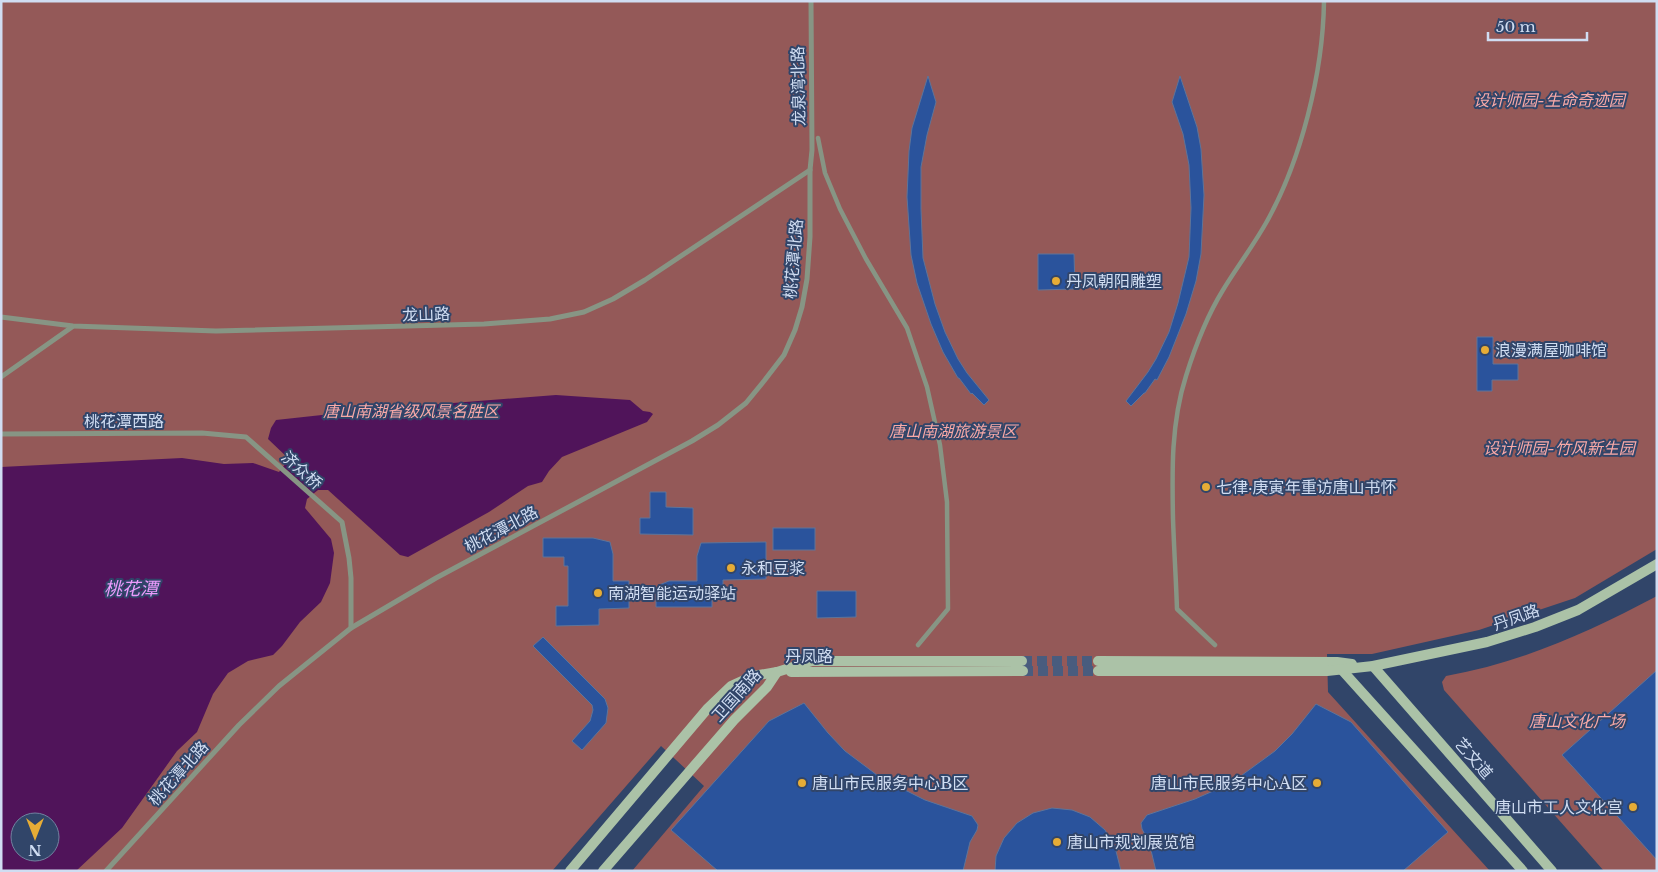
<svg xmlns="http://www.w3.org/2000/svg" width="1658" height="872" font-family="'Libre Baskerville','Noto Sans SC',serif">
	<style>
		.green { fill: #945958; fill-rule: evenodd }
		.water { fill: #50145a; fill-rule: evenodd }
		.building { fill: #2a539c; stroke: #5e749a }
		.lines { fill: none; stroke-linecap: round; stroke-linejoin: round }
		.secondary-tunnel { stroke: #495c7e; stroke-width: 10; stroke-dasharray: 10 5; stroke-linecap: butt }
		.pedestrian { stroke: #879584; stroke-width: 4.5 }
		.minor { stroke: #879584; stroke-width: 5 }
		.secondary { stroke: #abc2a7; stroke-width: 10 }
		.poi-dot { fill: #e6ac36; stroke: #314569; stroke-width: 2 }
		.labels { text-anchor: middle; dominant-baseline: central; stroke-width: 4; stroke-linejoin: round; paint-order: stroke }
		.street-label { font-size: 16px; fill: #d0ddf2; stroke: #314569 }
		.park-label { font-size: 16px; font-style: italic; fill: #f9a9a7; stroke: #314569 }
		.poi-label { font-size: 16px; fill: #d0ddf2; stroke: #314569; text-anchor: start }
		.water-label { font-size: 18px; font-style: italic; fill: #ed9bfd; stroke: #314569 }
	</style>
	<rect width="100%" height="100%" fill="#314569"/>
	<g class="green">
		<path d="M1,1h1656v548l-82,49 -96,32 -107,24h-45l1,38 162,179h-858l72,-85 -43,-40 -109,125h-551zM20,822h30v30h-30z"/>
		<path d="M1657,596v275h-53l-160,-181 -2,-8 4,-6c77,-14 143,-44 211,-80z"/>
	</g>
	<path class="water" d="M556,395l74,5 13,11 7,1 3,2 -6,8 -85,35 -13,14 -7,11 -14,4 -39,26 -81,45 -8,-2 -72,-65h-10l-11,9 -2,9 26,31 3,14 -4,30 -9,19 -21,20 -18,24 -9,9 -25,6 -20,12 -15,21 -16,38 -20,19 -55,77 -46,43h-75v-404l181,-9 42,6 29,-1 26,9 10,-13 -21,-20 3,-11 5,-8 101,-11zM20,822h30v30h-30z"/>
	<g class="building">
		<polygon points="928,76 936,102 927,135 921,167 921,209 923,258 935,304 945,332 958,359 967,373 989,400 984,405 972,393 971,394 959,378 958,378 943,352 931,324 917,283 911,255 907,197 909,151 912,128"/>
		<polygon points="1180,76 1197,127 1201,149 1204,195 1201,254 1196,281 1186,314 1169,357 1157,380 1155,379 1145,393 1144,393 1131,406 1126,401 1148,372 1156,359 1169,332 1178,303 1189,257 1191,208 1189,165 1183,134 1172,102"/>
		<polygon points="1038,254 1074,254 1075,289 1038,290"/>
		<polygon points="1477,337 1493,337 1493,364 1518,364 1518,380 1492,380 1492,391 1477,391"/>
		<polygon points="650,492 666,492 666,507 693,508 693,535 640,534 640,518 650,518"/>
		<rect x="773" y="528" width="42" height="22"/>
		<polygon points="543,538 593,538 610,542 613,554 613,581 629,581 629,608 599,609 599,625 556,626 556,606 568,606 568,566 564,566 564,557 543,557"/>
		<polygon points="766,542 766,579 723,580 723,589 712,589 712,607 656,607 656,592 659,585 669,581 697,581 697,556 701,543"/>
		<polygon points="817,591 856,591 856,617 817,618"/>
		<polygon points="543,637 605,699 608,708 606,723 582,750 572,741 590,721 593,710 592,705 533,646"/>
		<polygon points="1657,670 1657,860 1562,755"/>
		<polygon points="804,703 828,733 845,751 881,778 925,800 972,816 978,825 977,830 970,842 963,871 718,871 671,830 769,721"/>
		<polygon points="1316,704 1351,722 1448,832 1403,871 1156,871 1149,842 1142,829 1141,823 1147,815 1195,799 1220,788 1238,778 1275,751 1292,734"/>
		<polygon points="1052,808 1072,810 1090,817 1105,830 1115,847 1121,871 995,871 996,856 1004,838 1017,823 1033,813"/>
	</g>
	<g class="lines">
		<g class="secondary-tunnel">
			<polyline points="1022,661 1098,661"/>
			<polyline points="1023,671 1098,671"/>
		</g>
		<g class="pedestrian">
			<polyline points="818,138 825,173 840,209 866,259 907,328 927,387 940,445 947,502 948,609 918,645"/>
			<path d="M1215,645l-38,-36c-1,-30 -3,-60 -4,-90 -1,-48 -2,-96 13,-143 9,-29 21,-60 37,-86 14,-23 30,-44 43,-67 35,-62 57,-150 58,-222"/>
		</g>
		<g class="minor">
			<polyline points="1,317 73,326 216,331 484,324 550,319 584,312 613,299 645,280 810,170"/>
			<polyline points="1,377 72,327"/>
			<polyline points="1,434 202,433 246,437 342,522 349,558 351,578 351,628"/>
			<polyline points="106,871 239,725 279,686 351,628 436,578 692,441 718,425 746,403 764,381 784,355 795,330 802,307 807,279 810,237 810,170 812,150 811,1"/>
		</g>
		<g class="secondary">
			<polyline points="1098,661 1337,662 1352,664"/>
			<polyline points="1373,666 1552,871"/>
			<polyline points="1341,669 1523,871"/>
			<polyline points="1098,671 1327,671 1373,666 1487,642 1535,627 1578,610 1657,564"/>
			<polyline points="791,672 1023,671"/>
			<polyline points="570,871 708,708 731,686 753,676 777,672 812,661 1022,661"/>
			<polyline points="603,871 734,720 767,687 777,672"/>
		</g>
	</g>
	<g class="poi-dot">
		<circle cx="1056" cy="281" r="5"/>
		<circle cx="1485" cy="350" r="5"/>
		<circle cx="1206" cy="487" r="5"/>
		<circle cx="731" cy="568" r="5"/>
		<circle cx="598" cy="593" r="5"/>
		<circle cx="802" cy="783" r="5"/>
		<circle cx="1317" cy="783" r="5"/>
		<circle cx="1633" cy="807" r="5"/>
		<circle cx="1057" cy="842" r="5"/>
	</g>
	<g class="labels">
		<g class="street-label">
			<text transform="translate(798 86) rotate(-91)">龙泉湾北路</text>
			<text transform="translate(793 259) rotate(-85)">桃花潭北路</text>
			<text transform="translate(426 314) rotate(-2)">龙山路</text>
			<text x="124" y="421">桃花潭西路</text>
			<text transform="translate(302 470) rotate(42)">济众桥</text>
			<text transform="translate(501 529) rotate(-28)">桃花潭北路</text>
			<text transform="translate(1516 617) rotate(-19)">丹凤路</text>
			<text x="809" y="656">丹凤路</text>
			<text transform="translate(736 695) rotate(-48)">卫国南路</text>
			<text transform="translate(1474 758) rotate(49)">艺文道</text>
			<text transform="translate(178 773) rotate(-48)">桃花潭北路</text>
		</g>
		<g class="park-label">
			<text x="1549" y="100">设计师园-生命奇迹园</text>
			<text x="411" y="411">唐山南湖省级风景名胜区</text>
			<text x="953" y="431">唐山南湖旅游景区</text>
			<text x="1559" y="448">设计师园-竹风新生园</text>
			<text x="1577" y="721">唐山文化广场</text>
		</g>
		<g class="poi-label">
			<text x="1066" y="281">丹凤朝阳雕塑</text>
			<text x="1495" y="350">浪漫满屋咖啡馆</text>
			<text x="1216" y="487">七律·庚寅年重访唐山书怀</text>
			<text x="741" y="568">永和豆浆</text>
			<text x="608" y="593">南湖智能运动驿站</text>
			<text x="812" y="783">唐山市民服务中心B区</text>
			<text x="1307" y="783" text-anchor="end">唐山市民服务中心A区</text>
			<text x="1623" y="807" text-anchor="end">唐山市工人文化宫</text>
			<text x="1067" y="842">唐山市规划展览馆</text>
		</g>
		<g class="water-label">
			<text x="131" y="589">桃花潭</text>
		</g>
	</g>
	<rect width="1658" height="872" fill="none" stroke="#d0ddf2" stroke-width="5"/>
	<g transform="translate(35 837) rotate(180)"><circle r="24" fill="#314569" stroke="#7182a0"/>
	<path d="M0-4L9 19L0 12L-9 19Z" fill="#e6ac36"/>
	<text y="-8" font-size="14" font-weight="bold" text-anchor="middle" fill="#d0ddf2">N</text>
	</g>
	<path d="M1488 32v8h99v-8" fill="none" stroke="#d0ddf2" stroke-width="2.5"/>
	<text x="1496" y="32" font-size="15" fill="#d0ddf2" stroke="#314569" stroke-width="4" paint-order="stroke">50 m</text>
</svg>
